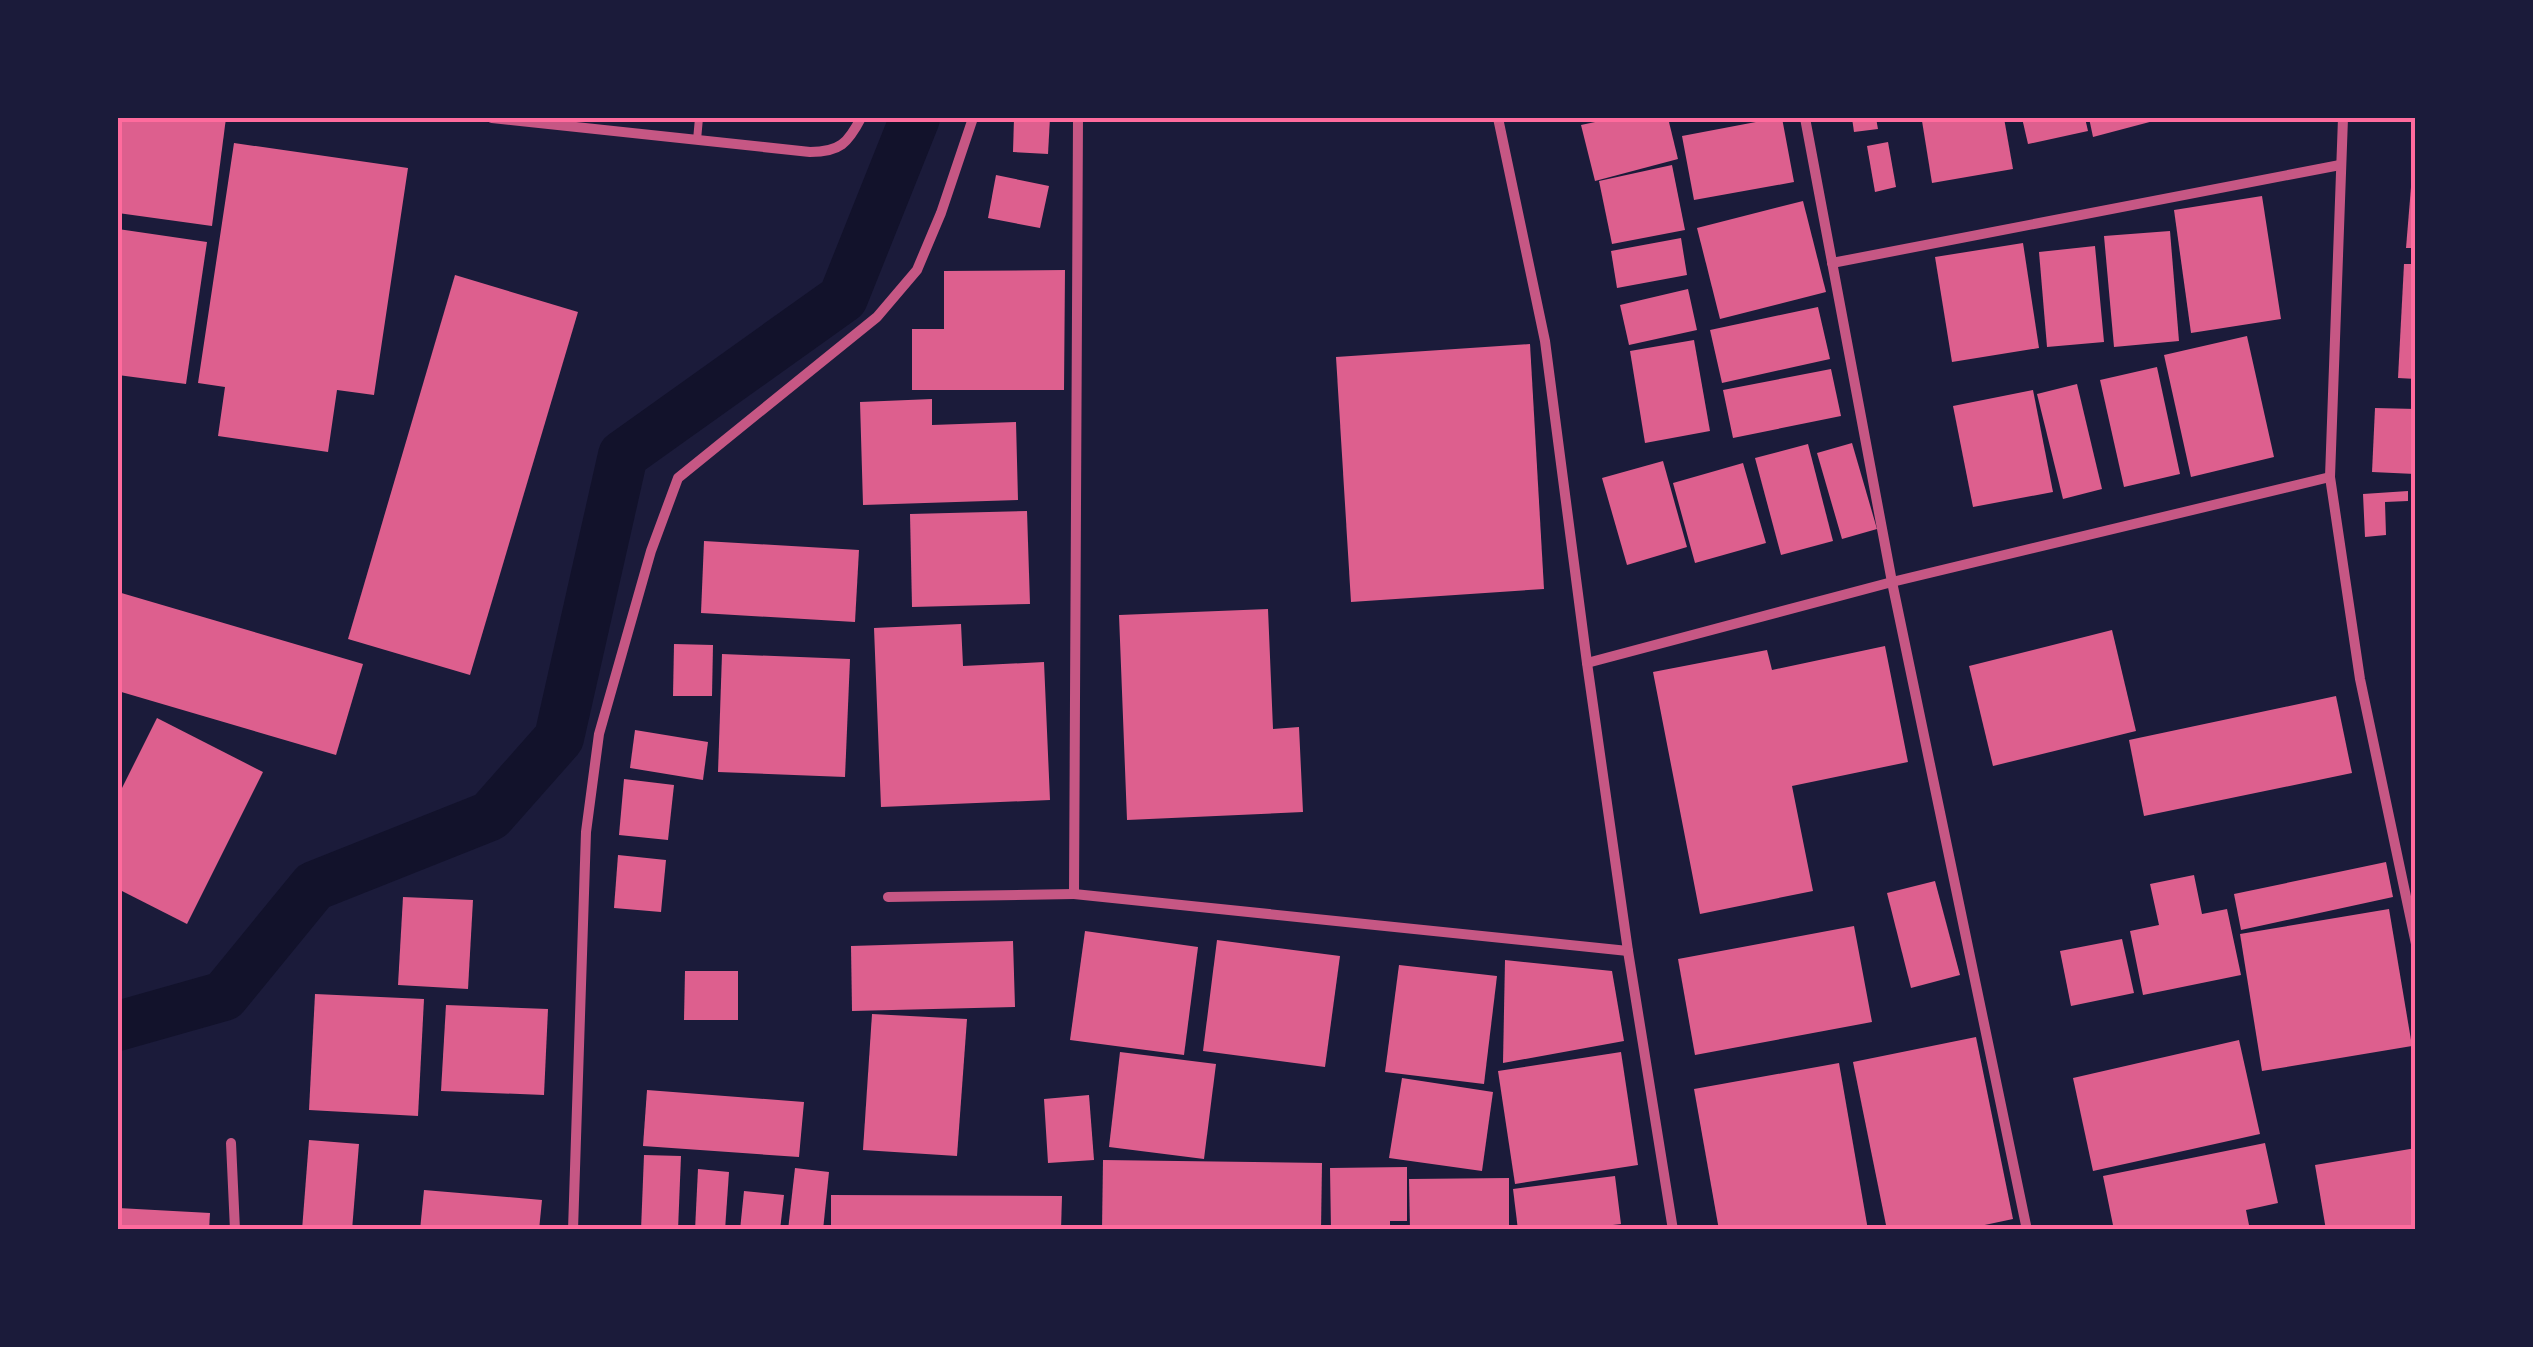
<svg xmlns="http://www.w3.org/2000/svg" width="2533" height="1347" font-family="Ubuntu,sans-serif">
	<style>
		.lines { fill: none; stroke-linecap: round; stroke-linejoin: round }
		.canal { stroke: #12122b; stroke-width: 50 }
		.building { fill: #dd5f8e }
		.service { stroke: #c65784; stroke-width: 8 }
		.minor { stroke: #c65784; stroke-width: 10 }
		.neatline { fill: none; stroke: #ff6b9d; stroke-width: 4 }
	</style>
	<rect width="100%" height="100%" fill="#1b1b3a"/>
	<g class="lines">
		<polyline class="canal" points="118,1026 224,996 314,886 490,816 559,738 623,455 843,298 915,118"/>
	</g>
	<g class="building">
		<polygon points="118,118 226,118 212,226 118,213"/>
		<polygon points="1014,118 1050,118 1048,154 1013,152"/>
		<polygon points="1614,118 1668,118 1678,159 1595,181 1581,125"/>
		<polygon points="1777,118 1782,118 1794,182 1694,200 1682,136"/>
		<polygon points="1852,118 1876,118 1878,129 1854,132"/>
		<polygon points="1940,118 2004,118 2013,169 1932,183 1922,121"/>
		<polygon points="2022,118 2085,118 2088,131 2028,144"/>
		<polygon points="2089,118 2161,118 2161,119 2093,137"/>
		<polygon points="1888,142 1896,187 1875,192 1867,146"/>
		<polygon points="234,143 408,168 374,395 337,390 328,452 218,436 225,387 198,383"/>
		<polygon points="2413,163 2416,163 2416,248 2406,248"/>
		<polygon points="1672,165 1685,230 1612,244 1599,181"/>
		<polygon points="996,175 1049,186 1040,228 988,218"/>
		<polygon points="2262,196 2281,319 2191,333 2174,210"/>
		<polygon points="1803,201 1826,292 1720,319 1697,228"/>
		<polygon points="118,229 207,242 186,384 118,375"/>
		<polygon points="2170,231 2179,341 2114,347 2104,236"/>
		<polygon points="1681,238 1687,275 1617,288 1611,251"/>
		<polygon points="2023,243 2039,348 1952,362 1935,257"/>
		<polygon points="2095,246 2104,342 2047,347 2039,252"/>
		<polygon points="2404,264 2416,264 2416,379 2398,378"/>
		<polygon points="1065,270 1064,390 912,390 912,329 944,329 944,271"/>
		<polygon points="455,275 578,312 470,675 348,639"/>
		<polygon points="1688,289 1697,330 1629,345 1620,305"/>
		<polygon points="1818,307 1830,359 1722,383 1710,330"/>
		<polygon points="2247,336 2274,457 2191,477 2164,355"/>
		<polygon points="1694,340 1710,431 1645,443 1630,351"/>
		<polygon points="1530,344 1544,589 1351,602 1336,357"/>
		<polygon points="2157,367 2180,474 2124,487 2100,380"/>
		<polygon points="1831,369 1841,416 1733,438 1723,390"/>
		<polygon points="2077,384 2102,489 2063,499 2037,394"/>
		<polygon points="2033,390 2053,492 1973,507 1953,406"/>
		<polygon points="932,399 932,425 1016,422 1018,500 863,505 860,402"/>
		<polygon points="2375,408 2416,409 2415,474 2372,472"/>
		<polygon points="1852,443 1877,529 1842,539 1817,453"/>
		<polygon points="1808,444 1833,541 1781,555 1755,458"/>
		<polygon points="1663,461 1687,547 1627,565 1602,478"/>
		<polygon points="1743,463 1766,543 1695,563 1673,483"/>
		<polygon points="2408,491 2408,501 2385,502 2386,535 2365,537 2363,494"/>
		<polygon points="1027,511 1030,604 912,607 910,514"/>
		<polygon points="704,541 859,550 855,622 701,613"/>
		<polygon points="118,592 363,664 336,755 118,691"/>
		<polygon points="1268,609 1273,729 1299,727 1303,812 1127,820 1119,615"/>
		<polygon points="961,624 963,666 1044,662 1050,800 881,807 874,628"/>
		<polygon points="2112,630 2136,731 1993,766 1969,666"/>
		<polygon points="674,644 713,645 712,696 673,696"/>
		<polygon points="1885,646 1908,762 1792,786 1813,891 1700,914 1653,672 1767,650 1772,670"/>
		<polygon points="722,654 850,659 845,777 718,772"/>
		<polygon points="2336,696 2352,773 2144,816 2129,740"/>
		<polygon points="157,718 263,772 187,924 118,889 118,796"/>
		<polygon points="635,730 708,742 703,780 630,768"/>
		<polygon points="624,779 674,785 668,840 619,835"/>
		<polygon points="618,855 666,860 661,912 614,908"/>
		<polygon points="2386,862 2393,897 2241,930 2234,894"/>
		<polygon points="2194,875 2202,914 2227,909 2241,975 2143,995 2130,931 2159,925 2150,884"/>
		<polygon points="1935,881 1960,975 1911,988 1887,893"/>
		<polygon points="403,897 473,900 468,989 398,985"/>
		<polygon points="2389,909 2412,1046 2262,1071 2240,934"/>
		<polygon points="1854,926 1872,1022 1695,1055 1678,959"/>
		<polygon points="1085,931 1198,947 1184,1055 1070,1040"/>
		<polygon points="2122,939 2134,993 2071,1006 2060,951"/>
		<polygon points="1217,940 1340,956 1325,1067 1203,1051"/>
		<polygon points="1013,941 1015,1007 852,1011 851,946"/>
		<polygon points="1505,960 1612,971 1624,1041 1503,1063"/>
		<polygon points="1399,965 1497,976 1484,1084 1385,1072"/>
		<polygon points="685,971 738,971 738,1020 684,1020"/>
		<polygon points="315,994 424,999 418,1116 309,1110"/>
		<polygon points="446,1005 548,1009 544,1095 441,1091"/>
		<polygon points="872,1014 967,1019 957,1156 863,1150"/>
		<polygon points="1976,1037 2013,1219 1961,1230 1887,1230 1853,1062"/>
		<polygon points="2239,1040 2260,1134 2093,1171 2073,1078"/>
		<polygon points="1120,1052 1216,1064 1204,1159 1109,1147"/>
		<polygon points="1621,1052 1638,1165 1515,1184 1498,1071"/>
		<polygon points="1839,1063 1868,1230 1719,1230 1694,1089"/>
		<polygon points="1402,1078 1493,1092 1482,1171 1389,1158"/>
		<polygon points="647,1090 804,1102 799,1157 643,1146"/>
		<polygon points="1089,1095 1094,1160 1048,1163 1044,1099"/>
		<polygon points="309,1140 359,1144 352,1230 302,1230"/>
		<polygon points="2265,1143 2278,1203 2246,1210 2250,1230 2114,1230 2103,1176"/>
		<polygon points="2416,1148 2416,1230 2326,1230 2315,1165"/>
		<polygon points="644,1155 681,1156 678,1230 641,1230"/>
		<polygon points="1103,1160 1322,1163 1321,1230 1102,1230"/>
		<polygon points="1407,1167 1407,1221 1390,1221 1390,1230 1331,1230 1330,1168"/>
		<polygon points="795,1168 829,1172 823,1230 788,1230"/>
		<polygon points="698,1169 729,1172 725,1230 695,1230"/>
		<polygon points="1615,1176 1621,1224 1572,1230 1518,1230 1513,1189"/>
		<polygon points="1509,1178 1509,1230 1410,1230 1409,1179"/>
		<polygon points="424,1190 542,1200 539,1230 420,1230"/>
		<polygon points="744,1191 784,1195 780,1230 740,1230"/>
		<polygon points="831,1195 1062,1196 1061,1230 831,1230"/>
		<polygon points="118,1208 210,1213 209,1230 118,1230"/>
	</g>
	<g class="lines">
		<polyline class="service" points="697,140 699,118"/>
		<g class="minor">
			<path d="M492,118l318,34c30,0 38,-9 51,-34"/>
			<polyline points="1078,118 1074,894 1628,951"/>
			<polyline points="1498,118 1545,341 1587,663 1628,951 1673,1230"/>
			<polyline points="1805,118 1892,582 2027,1230"/>
			<polyline points="2343,118 2330,477 2360,679 2416,944"/>
			<polyline points="1832,263 2340,165"/>
			<polyline points="1587,663 1892,582 2330,477"/>
			<polyline points="888,897 1074,894"/>
			<polyline points="231,1143 235,1230"/>
			<polyline points="573,1230 586,832 599,734 651,551 678,478 877,317 917,270 941,213 973,118"/>
		</g>
	</g>
	<rect width="2533" height="1347" fill="none" stroke="#1b1b3a" stroke-width="240"/>
	<rect x="120" y="120" width="2293" height="1107" class="neatline"/>
</svg>
